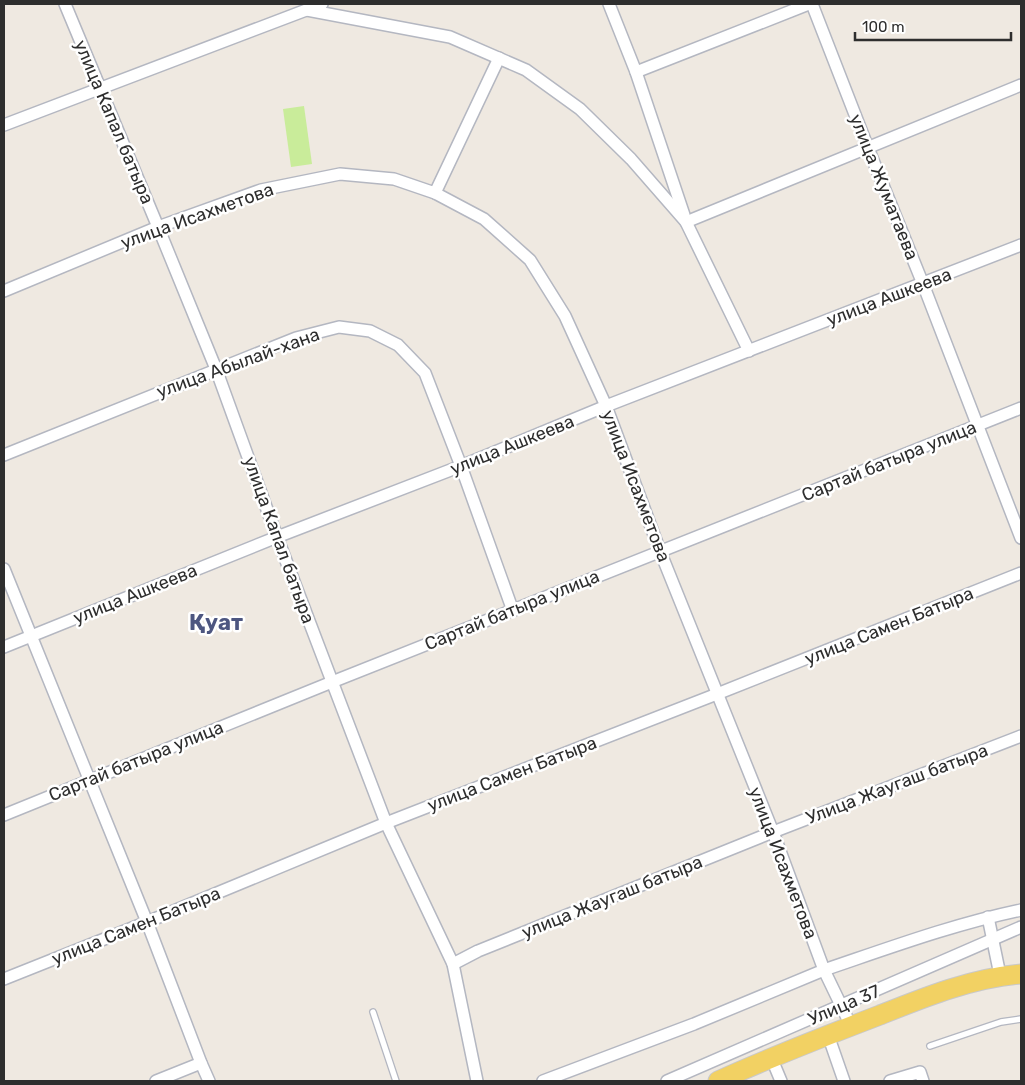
<svg xmlns="http://www.w3.org/2000/svg" width="1025" height="1085" font-family="Rubik,sans-serif">
	<style>
		.pitch { fill: #c9ec9a }
		.lines { fill: none; stroke-linecap: round; stroke-linejoin: round }
		.service-casing { stroke: #b4b7c1; stroke-width: 8 }
		.minor-casing { stroke: #b4b7c1; stroke-width: 14 }
		.primary-casing { stroke: #c9c9c9; stroke-width: 21 }
		.service { stroke: #fff; stroke-width: 5.5 }
		.minor { stroke: #fff; stroke-width: 11 }
		.primary { stroke: #f2d163; stroke-width: 19 }
		.labels { text-anchor: middle; dominant-baseline: central; stroke-width: 5; stroke-linejoin: round; paint-order: stroke }
		.street-label { font-size: 18px; fill: #2e2e2e; stroke: #fff }
		.district-label { font-size: 22px; font-weight: bold; fill: #4d5680; stroke: #fff }
	</style>
	<rect width="100%" height="100%" fill="#efe9e1"/>
	<polygon class="pitch" points="304,106 312,164 291,167 283,109"/>
	<g class="lines">
		<g class="service-casing">
			<g id="service">
				<polyline points="373,1012 396,1081"/>
				<polyline points="930,1046 1001,1022 1021,1019"/>
			</g>
		</g>
		<g class="minor-casing">
			<g id="minor">
				<polyline points="65,4 158,227 216,369 277,537 386,823 453,964 477,1081"/>
				<polyline points="609,4 636,72 684,215"/>
				<polyline points="812,4 868,148 923,284 1021,538"/>
				<polyline points="307,10 450,37 526,70 580,109 631,159 686,222 749,351"/>
				<polyline points="636,72 809,4"/>
				<polyline points="4,125 322,4"/>
				<polyline points="435,193 499,58"/>
				<polyline points="686,222 1021,85"/>
				<polyline points="4,291 158,227 261,190 340,174 394,179 435,193 484,219 530,260 565,316 606,406 660,551 773,832 824,970 694,1024 543,1081"/>
				<polyline points="4,455 296,338 339,327 370,331 398,345 425,373 461,466 513,611"/>
				<polyline points="4,569 147,922 201,1063 209,1081"/>
				<polyline points="4,647 277,537 461,466 606,406 1021,245"/>
				<polyline points="4,815 332,682 1021,408"/>
				<polyline points="988,917 1000,975"/>
				<polyline points="453,964 478,951 773,832 1021,736"/>
				<polyline points="4,979 147,922 386,823 717,694 1021,573"/>
				<path d="M851,1026l-27,-56c65,-22 130,-46 197,-60"/>
				<polyline points="828,1035 844,1081"/>
				<polyline points="771,1057 781,1081"/>
				<polyline points="156,1081 201,1063"/>
				<polyline points="667,1081 1021,927"/>
				<polyline points="890,1081 920,1072 923,1081"/>
			</g>
		</g>
		<g class="primary-casing">
			<path id="primary" d="M718,1081c53,-24 107,-45 162,-66 45,-18 92,-37 141,-41"/>
		</g>
		<use href="#service" class="service"/>
		<use href="#minor" class="minor"/>
		<use href="#primary" class="primary"/>
	</g>
	<g class="labels">
		<g class="street-label">
			<text transform="translate(114 122) rotate(67)">улица Капал батыра</text>
			<text transform="translate(884 187) rotate(68)">улица Жуматаева</text>
			<text transform="translate(197 216) rotate(-20)">улица Исахметова</text>
			<text transform="translate(889 297) rotate(-21)">улица Ашкеева</text>
			<text transform="translate(238 363) rotate(-20)">улица Абылай-хана</text>
			<text transform="translate(512 445) rotate(-22)">улица Ашкеева</text>
			<text transform="translate(889 461) rotate(-22)">Сартай батыра улица</text>
			<text transform="translate(636 486) rotate(69)">улица Исахметова</text>
			<text transform="translate(279 540) rotate(70)">улица Капал батыра</text>
			<text transform="translate(135 594) rotate(-22)">улица Ашкеева</text>
			<text transform="translate(512 610) rotate(-22)">Сартай батыра улица</text>
			<text transform="translate(889 626) rotate(-22)">улица Самен Батыра</text>
			<text transform="translate(136 761) rotate(-22)">Сартай батыра улица</text>
			<text transform="translate(512 774) rotate(-21)">улица Самен Батыра</text>
			<text transform="translate(897 784) rotate(-21)">Улица Жаугаш батыра</text>
			<text transform="translate(783 863) rotate(69)">улица Исахметова</text>
			<text transform="translate(612 897) rotate(-22)">улица Жаугаш батыра</text>
			<text transform="translate(136 926) rotate(-22)">улица Самен Батыра</text>
			<text transform="translate(844 1005) rotate(-23)">Улица 37</text>
		</g>
		<g class="district-label">
			<text x="216" y="622">Қуат</text>
		</g>
	</g>
	<rect width="1025" height="1085" fill="none" stroke="#2e2e2e" stroke-width="10"/>
	<path d="M855 32v8h156v-8" fill="none" stroke="#2e2e2e" stroke-width="2.5"/>
	<text x="862" y="32" font-size="15" fill="#2e2e2e" stroke="#ffffff" stroke-width="4" paint-order="stroke">100 m</text>
</svg>
